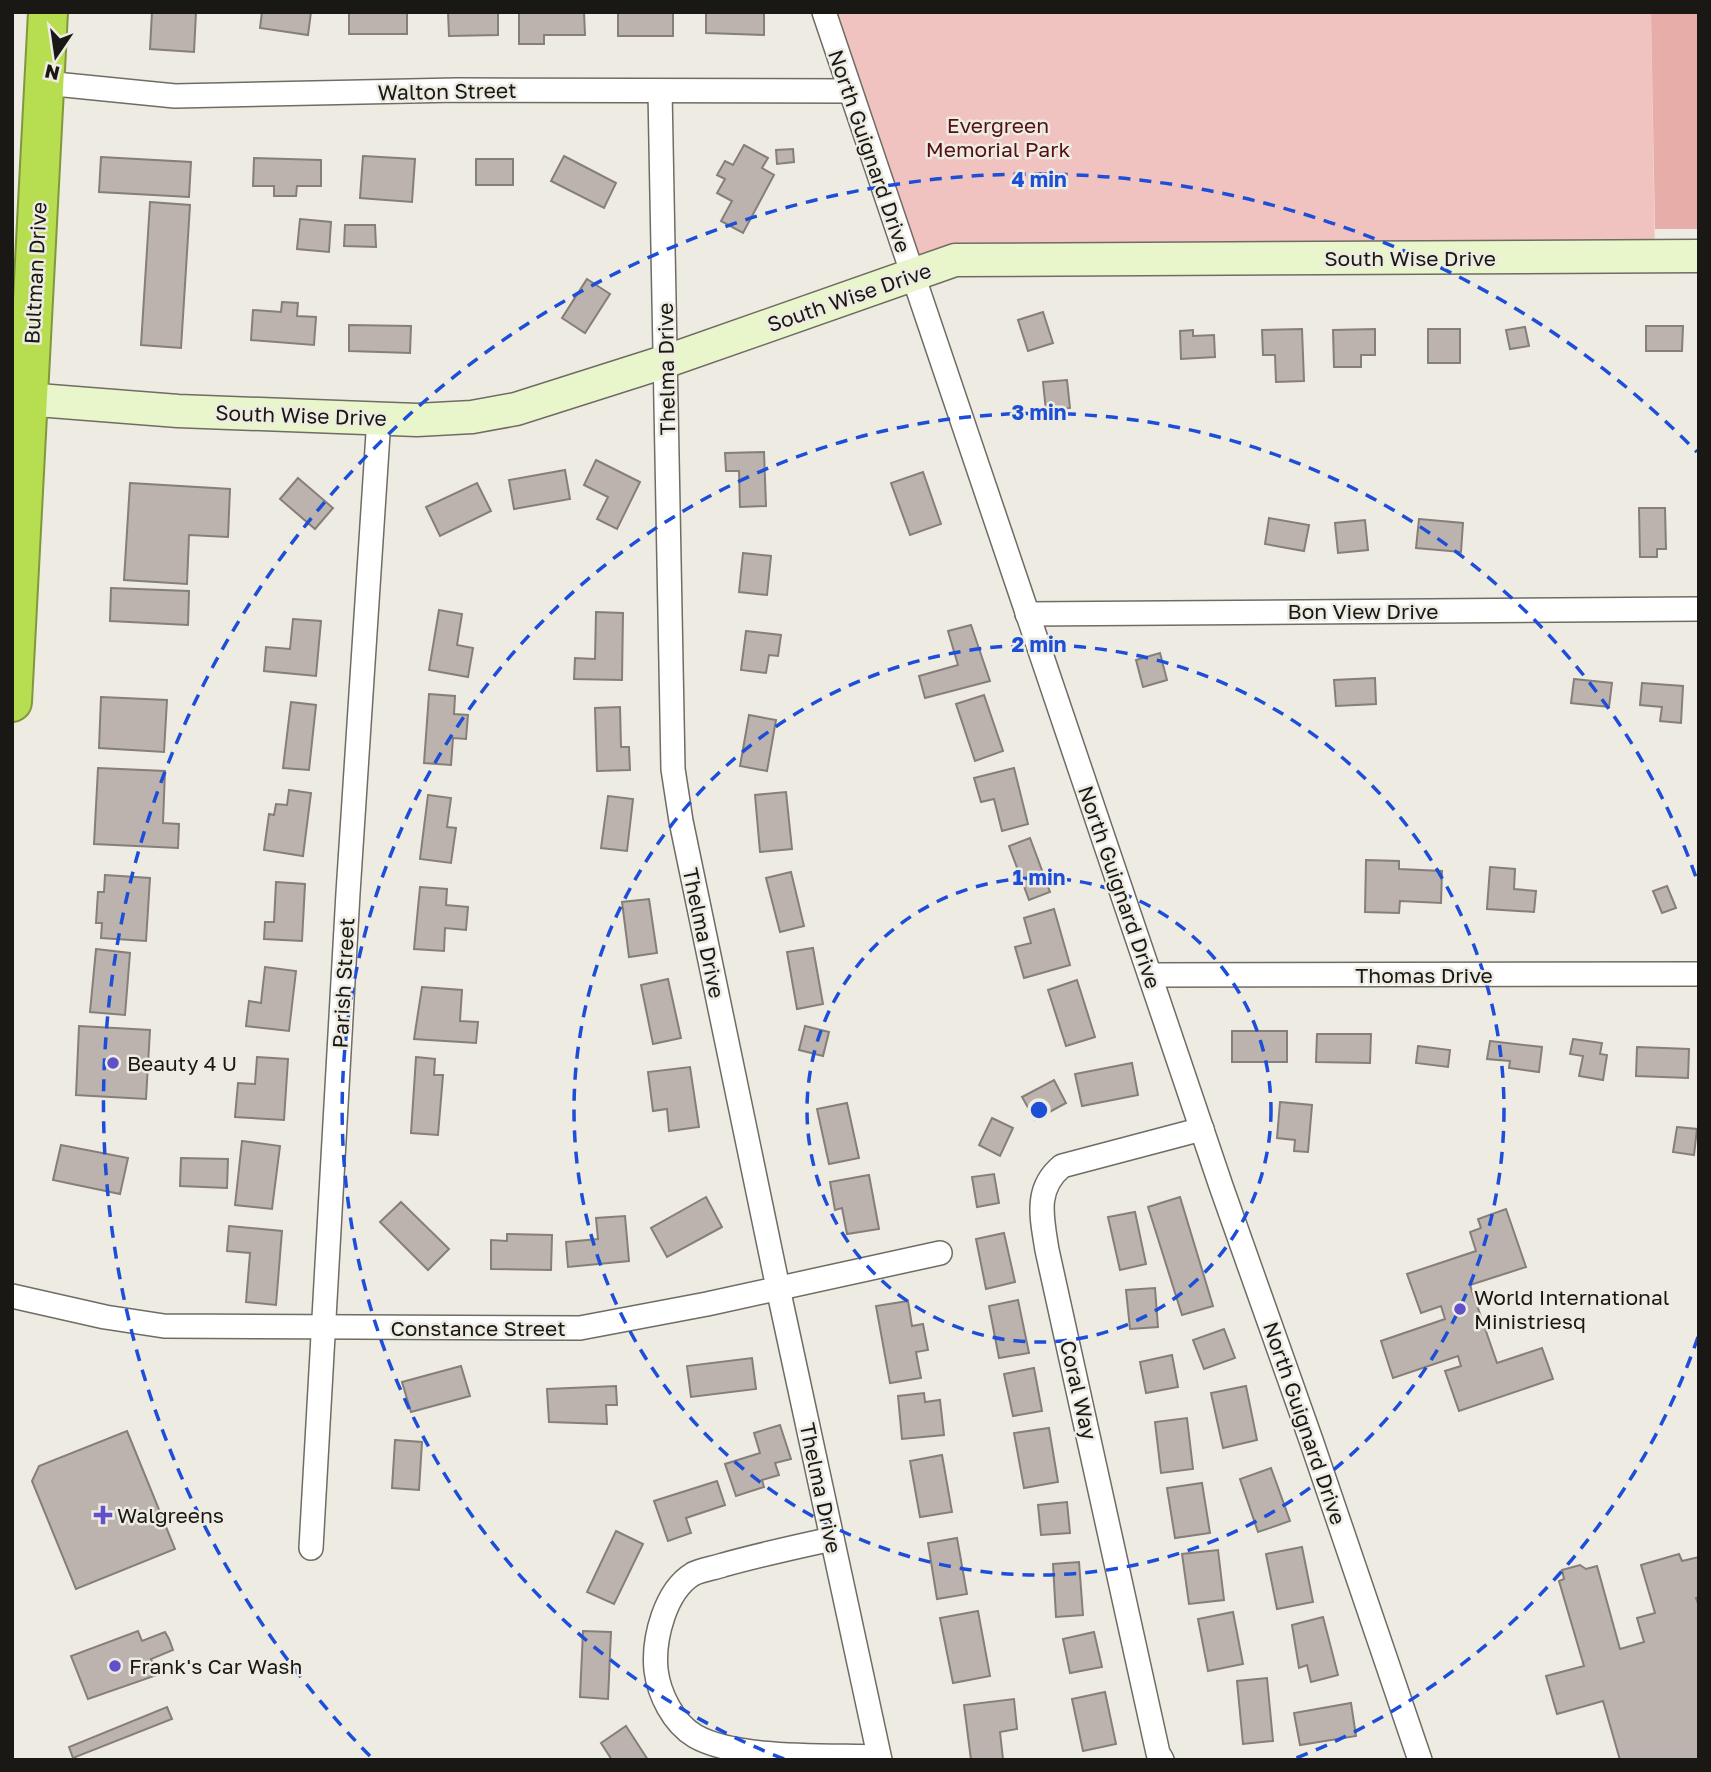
<svg xmlns="http://www.w3.org/2000/svg" width="1711" height="1772" font-family="'Golos Text',sans-serif">
	<style>
		.green { fill: #f1c3c0 }
		.forest { fill: #e6ada9 }
		.building { fill: #bcb3ae; stroke: #867e79; stroke-width: 2 }
		.lines { fill: none; stroke-linecap: round; stroke-linejoin: round }
		.street-casing { stroke: #6f6c64; stroke-width: 26 }
		.secondary-casing { stroke: #6f6c64; stroke-width: 35 }
		.highway-casing { stroke: #80983c; stroke-width: 42 }
		.street { stroke: #fff; stroke-width: 23 }
		.secondary { stroke: #e9f5cb; stroke-width: 32 }
		.highway { stroke: #b7dd51; stroke-width: 38 }
		.ring { fill: none; stroke: #1d4ed8; stroke-width: 3.5; stroke-dasharray: 12 9 }
		.poi-dot { fill: #6050c9; stroke: #eeebe2; stroke-width: 2.5 }
		.labels { text-anchor: middle; dominant-baseline: central; stroke-width: 5; stroke-linejoin: round; paint-order: stroke }
		.street-label { font-size: 21px; fill: #191814; stroke: #eeebe2 }
		.park-label { font-size: 21px; fill: #531114; stroke: #eeebe2 }
		.poi-label { font-size: 21px; fill: #191814; stroke: #eeebe2; text-anchor: start }
		.centre { fill: #1d4ed8; stroke: #eeebe2; stroke-width: 3.5 }
		.ring-label { font-size: 21px; text-anchor: middle; font-weight: bold; fill: #1d4ed8; stroke: #eeebe2; stroke-width: 5; stroke-linejoin: round; paint-order: stroke }
	</style>
	<rect width="100%" height="100%" fill="#eeebe2"/>
	<polygon class="green" points="823,12 1651,12 1655,256 911,274"/>
	<polygon class="forest" points="1651,12 1699,12 1699,229 1655,229"/>
	<g class="building">
		<polygon points="152,12 196,12 194,52 150,49"/>
		<polygon points="262,12 311,12 308,35 260,28"/>
		<rect x="349" y="12" width="58" height="22"/>
		<polygon points="448,12 498,12 498,35 449,36"/>
		<polygon points="519,12 584,12 585,35 544,35 544,44 519,44"/>
		<rect x="618" y="12" width="55" height="24"/>
		<polygon points="706,12 764,12 764,35 706,33"/>
		<polygon points="744,145 768,158 762,168 774,175 743,233 721,221 732,201 717,193 725,179 717,175 725,161 733,165"/>
		<polygon points="793,149 794,162 777,164 776,150"/>
		<polygon points="363,156 415,159 412,202 360,198"/>
		<polygon points="564,156 616,183 604,208 551,181"/>
		<polygon points="101,157 191,162 189,197 99,192"/>
		<polygon points="254,158 321,160 321,186 297,186 296,196 274,196 274,186 253,186"/>
		<rect x="476" y="159" width="37" height="26"/>
		<polygon points="150,202 190,205 181,348 141,345"/>
		<polygon points="300,219 331,222 329,252 297,249"/>
		<polygon points="345,225 375,225 376,247 344,246"/>
		<polygon points="587,279 610,294 585,333 562,318"/>
		<polygon points="282,302 298,303 297,316 316,317 314,345 251,340 253,310 281,312"/>
		<polygon points="1043,312 1053,343 1028,351 1018,320"/>
		<polygon points="349,325 411,326 410,353 349,351"/>
		<polygon points="1646,326 1683,326 1682,351 1646,351"/>
		<polygon points="1525,327 1529,346 1510,349 1506,330"/>
		<polygon points="1302,329 1304,381 1276,382 1275,355 1263,355 1262,330"/>
		<polygon points="1375,329 1375,355 1361,355 1361,367 1334,367 1333,330"/>
		<rect x="1428" y="329" width="32" height="34"/>
		<polygon points="1193,330 1193,336 1214,335 1215,357 1181,359 1180,331"/>
		<polygon points="1067,380 1070,408 1046,411 1043,382"/>
		<polygon points="764,452 766,506 740,507 739,471 726,471 725,453"/>
		<polygon points="596,460 640,482 617,529 597,519 608,497 584,485"/>
		<polygon points="565,470 570,499 514,509 509,480"/>
		<polygon points="923,472 941,524 910,535 891,483"/>
		<polygon points="298,478 333,508 315,529 280,499"/>
		<polygon points="130,483 230,489 228,537 189,535 187,584 124,580"/>
		<polygon points="477,483 491,511 440,536 426,507"/>
		<polygon points="1639,508 1665,508 1666,549 1657,549 1657,557 1640,557"/>
		<polygon points="1269,518 1309,525 1304,551 1265,544"/>
		<polygon points="1419,519 1463,523 1461,552 1416,548"/>
		<polygon points="1365,520 1368,550 1338,553 1335,523"/>
		<polygon points="743,553 771,556 767,595 739,592"/>
		<polygon points="111,588 189,591 188,625 110,621"/>
		<polygon points="439,610 462,614 457,645 473,648 468,677 429,670"/>
		<polygon points="596,612 623,613 622,680 574,679 575,658 595,659"/>
		<polygon points="293,619 321,621 316,676 264,671 266,647 290,649"/>
		<polygon points="971,625 990,681 925,698 919,676 958,665 948,631"/>
		<polygon points="746,631 781,635 778,656 769,655 766,673 741,670"/>
		<polygon points="1160,653 1167,680 1143,687 1136,660"/>
		<polygon points="1375,678 1376,704 1336,706 1334,680"/>
		<polygon points="1574,679 1612,683 1609,707 1571,703"/>
		<polygon points="1642,683 1683,686 1681,723 1660,721 1662,707 1640,705"/>
		<polygon points="429,694 455,696 454,714 468,715 466,739 453,738 451,765 424,763"/>
		<polygon points="984,695 1003,751 975,761 956,704"/>
		<polygon points="101,697 167,700 164,752 99,748"/>
		<polygon points="291,702 316,705 309,770 283,768"/>
		<polygon points="620,707 621,747 629,747 630,770 597,771 595,708"/>
		<polygon points="749,715 776,720 767,771 740,766"/>
		<polygon points="98,768 165,771 163,823 179,824 178,848 94,844"/>
		<polygon points="1014,768 1028,824 1002,831 994,799 981,802 974,778"/>
		<polygon points="289,790 311,793 303,856 264,850 269,814 274,815 276,804 287,805"/>
		<polygon points="786,792 792,849 760,852 755,795"/>
		<polygon points="428,795 451,798 447,827 456,828 451,863 420,859"/>
		<polygon points="608,796 633,799 627,851 601,848"/>
		<polygon points="1030,838 1050,892 1029,900 1009,846"/>
		<polygon points="1366,860 1399,861 1399,869 1442,871 1441,903 1400,901 1399,913 1365,912"/>
		<polygon points="1490,867 1515,869 1514,889 1536,891 1534,912 1487,909"/>
		<polygon points="791,872 804,926 780,932 766,878"/>
		<polygon points="105,875 150,878 146,941 101,938 102,923 96,923 98,892 104,892"/>
		<polygon points="276,882 305,884 302,941 264,939 265,922 274,922"/>
		<polygon points="1667,886 1676,908 1662,913 1653,891"/>
		<polygon points="420,887 447,889 446,905 468,907 466,930 445,928 444,951 414,949"/>
		<polygon points="649,899 657,953 629,957 622,902"/>
		<polygon points="1054,909 1070,965 1024,978 1015,947 1031,943 1024,918"/>
		<polygon points="813,948 823,1004 797,1009 787,952"/>
		<polygon points="96,949 130,953 125,1015 90,1012"/>
		<polygon points="265,967 296,971 289,1031 246,1026 249,1001 261,1003"/>
		<polygon points="668,979 681,1038 653,1044 641,985"/>
		<polygon points="1077,980 1095,1037 1066,1046 1048,990"/>
		<polygon points="422,987 462,990 460,1021 478,1022 476,1043 414,1039"/>
		<polygon points="79,1026 150,1030 146,1099 76,1095"/>
		<polygon points="805,1026 829,1032 823,1056 799,1050"/>
		<rect x="1232" y="1031" width="55" height="31"/>
		<polygon points="1317,1034 1371,1034 1370,1063 1316,1062"/>
		<polygon points="1573,1039 1602,1043 1600,1054 1607,1055 1603,1080 1579,1076 1583,1056 1570,1054"/>
		<polygon points="1490,1041 1542,1047 1539,1072 1509,1068 1510,1061 1487,1059"/>
		<polygon points="1418,1046 1450,1050 1448,1067 1416,1063"/>
		<polygon points="1637,1047 1689,1049 1688,1078 1636,1076"/>
		<polygon points="257,1057 288,1059 284,1120 235,1117 238,1083 255,1084"/>
		<polygon points="416,1057 435,1059 434,1075 443,1075 438,1135 411,1133"/>
		<polygon points="1132,1063 1138,1095 1082,1106 1075,1074"/>
		<polygon points="690,1067 699,1127 669,1131 667,1109 653,1111 648,1072"/>
		<polygon points="1054,1080 1066,1103 1035,1120 1022,1097"/>
		<polygon points="1280,1102 1312,1105 1308,1152 1294,1151 1295,1140 1277,1138"/>
		<polygon points="847,1103 859,1158 829,1164 817,1109"/>
		<polygon points="992,1118 1013,1128 1000,1156 979,1145"/>
		<polygon points="1677,1127 1697,1129 1694,1155 1673,1152"/>
		<polygon points="242,1141 280,1146 272,1209 235,1205"/>
		<polygon points="61,1145 128,1158 120,1194 53,1180"/>
		<polygon points="181,1158 228,1159 227,1188 180,1186"/>
		<polygon points="994,1174 999,1203 977,1207 972,1177"/>
		<polygon points="869,1175 879,1229 847,1234 842,1208 835,1210 830,1182"/>
		<polygon points="706,1197 722,1227 667,1257 651,1228"/>
		<polygon points="1180,1197 1213,1306 1182,1315 1148,1207"/>
		<polygon points="401,1202 449,1249 428,1270 380,1222"/>
		<polygon points="1506,1209 1526,1267 1470,1285 1497,1363 1542,1348 1553,1379 1459,1411 1445,1371 1461,1366 1458,1356 1393,1378 1381,1341 1445,1319 1441,1306 1421,1313 1407,1274 1476,1251 1470,1232 1481,1228 1478,1219"/>
		<polygon points="1135,1212 1146,1264 1120,1270 1108,1217"/>
		<polygon points="625,1216 629,1261 568,1267 566,1242 598,1239 596,1218"/>
		<polygon points="229,1226 282,1231 276,1305 246,1302 250,1253 227,1251"/>
		<polygon points="1004,1233 1015,1282 986,1289 976,1239"/>
		<polygon points="507,1234 552,1235 551,1270 491,1269 491,1240 507,1241"/>
		<polygon points="1155,1288 1158,1327 1130,1329 1126,1290"/>
		<polygon points="1018,1300 1029,1353 999,1358 989,1306"/>
		<polygon points="908,1301 912,1326 923,1324 928,1350 916,1352 921,1378 890,1383 876,1306"/>
		<polygon points="1224,1329 1235,1358 1204,1369 1193,1340"/>
		<polygon points="1172,1355 1178,1387 1146,1393 1140,1362"/>
		<polygon points="752,1358 756,1389 691,1397 687,1366"/>
		<polygon points="461,1366 470,1396 411,1412 402,1382"/>
		<polygon points="1034,1368 1042,1411 1013,1416 1004,1374"/>
		<polygon points="616,1386 617,1405 606,1405 607,1424 549,1422 547,1389"/>
		<polygon points="1246,1386 1257,1440 1223,1448 1211,1393"/>
		<polygon points="924,1393 925,1402 940,1400 944,1435 902,1439 898,1396"/>
		<polygon points="1187,1418 1193,1469 1161,1473 1155,1422"/>
		<polygon points="780,1425 791,1459 775,1463 779,1475 762,1480 764,1487 736,1496 725,1464 760,1453 754,1433"/>
		<polygon points="1049,1428 1058,1482 1024,1488 1014,1433"/>
		<polygon points="127,1431 175,1549 76,1589 32,1481 39,1466"/>
		<polygon points="395,1440 422,1442 419,1490 392,1488"/>
		<polygon points="942,1455 952,1512 920,1517 910,1461"/>
		<polygon points="1271,1468 1290,1521 1258,1532 1240,1479"/>
		<polygon points="717,1481 725,1505 686,1518 691,1533 668,1541 654,1501"/>
		<polygon points="1202,1483 1210,1533 1175,1538 1167,1488"/>
		<polygon points="1067,1502 1070,1533 1041,1535 1038,1505"/>
		<polygon points="616,1531 643,1544 614,1604 587,1592"/>
		<polygon points="957,1538 967,1594 937,1599 928,1543"/>
		<polygon points="1302,1547 1313,1602 1277,1609 1266,1554"/>
		<polygon points="1218,1550 1224,1600 1189,1604 1182,1554"/>
		<polygon points="1679,1554 1682,1561 1699,1557 1699,1597 1696,1598 1699,1606 1699,1760 1620,1760 1603,1701 1557,1714 1546,1676 1584,1666 1559,1581 1564,1579 1562,1570 1580,1565 1586,1569 1597,1566 1620,1649 1644,1642 1637,1618 1655,1613 1641,1565"/>
		<polygon points="1079,1562 1083,1615 1056,1617 1053,1564"/>
		<polygon points="978,1611 990,1676 953,1683 940,1618"/>
		<polygon points="1233,1612 1243,1664 1208,1671 1198,1619"/>
		<polygon points="1323,1617 1338,1675 1311,1682 1307,1665 1299,1668 1292,1625"/>
		<polygon points="138,1631 142,1641 165,1632 169,1639 173,1650 151,1659 157,1675 88,1699 71,1656"/>
		<polygon points="583,1631 611,1632 608,1699 580,1697"/>
		<polygon points="1094,1632 1102,1667 1070,1673 1063,1639"/>
		<polygon points="1267,1678 1273,1741 1243,1744 1237,1681"/>
		<polygon points="1105,1692 1116,1744 1083,1751 1072,1699"/>
		<polygon points="1014,1699 1017,1729 1000,1732 1003,1759 971,1760 964,1705"/>
		<polygon points="1351,1703 1356,1736 1300,1745 1294,1713"/>
		<polygon points="167,1707 172,1719 73,1758 69,1747"/>
		<polygon points="626,1726 648,1760 612,1760 601,1743"/>
	</g>
	<g class="lines">
		<g class="street-casing">
			<g id="street">
				<polyline points="824,12 1221,1186 1311,1440 1420,1760"/>
				<polyline points="45,83 175,96 457,90 850,91"/>
				<polyline points="660,91 673,769 681,821 778,1288 880,1760"/>
				<polyline points="1027,614 1699,609"/>
				<polyline points="1150,975 1699,974"/>
				<polyline points="12,1296 105,1317 164,1326 580,1328 707,1304 940,1253"/>
				<path d="M832,1539c-37,8 -73,16 -109,26 -9,3 -22,5 -30,9 -28,17 -40,65 -37,96 3,24 17,53 39,66 41,24 136,19 184,21"/>
				<polyline points="311,1548 348,893 379,418"/>
				<path d="M1162,1760l-4,-7 -111,-503c-5,-32 -13,-61 15,-84l140,-37"/>
			</g>
		</g>
		<g class="secondary-casing">
			<polyline id="secondary" points="12,398 178,411 417,420 472,417 516,409 667,361 955,260 1699,256"/>
		</g>
		<g class="highway-casing">
			<polyline id="highway" points="12,702 48,12"/>
		</g>
		<use href="#street" class="street"/>
		<use href="#secondary" class="secondary"/>
		<use href="#highway" class="highway"/>
	</g>
	<g class="ring">
		<circle cx="1039" cy="1110" r="232"/>
		<circle cx="1039" cy="1110" r="465"/>
		<path d="M1698 1337A697 697 0 0 1 1294 1759M784 1759A697 697 0 1 1 1698 883"/>
		<path d="M370 1756A930 930 0 0 1 1697 452"/>
	</g>
	<g class="poi-dot">
		<circle cx="113" cy="1063" r="7"/>
		<circle cx="1460" cy="1309" r="7"/>
		<path d="M99.5 1504.5h7v7h7v7h-7v7h-7v-7h-7v-7h7z"/>
		<circle cx="115" cy="1666" r="7"/>
	</g>
	<g class="labels">
		<g class="street-label">
			<text transform="translate(447 91) rotate(-1)">Walton Street</text>
			<text transform="translate(870 151) rotate(71)">North Guignard Drive</text>
			<text x="1410" y="258">South Wise Drive</text>
			<text transform="translate(35 273) rotate(-87)">Bultman Drive</text>
			<text transform="translate(849 297) rotate(-19)">South Wise Drive</text>
			<text transform="translate(666 369) rotate(-91)">Thelma Drive</text>
			<text transform="translate(301 415) rotate(2)">South Wise Drive</text>
			<text x="1363" y="611">Bon View Drive</text>
			<text transform="translate(1120 887) rotate(71)">North Guignard Drive</text>
			<text transform="translate(704 933) rotate(78)">Thelma Drive</text>
			<text x="1424" y="975">Thomas Drive</text>
			<text transform="translate(343 983) rotate(-87)">Parish Street</text>
			<text x="478" y="1328">Constance Street</text>
			<text transform="translate(1079 1390) rotate(77)">Coral Way</text>
			<text transform="translate(1305 1423) rotate(71)">North Guignard Drive</text>
			<text transform="translate(821 1488) rotate(78)">Thelma Drive</text>
		</g>
		<g class="park-label">
			<text x="998" y="125">Evergreen<tspan x="998" dy="24">Memorial Park</tspan></text>
		</g>
		<g class="poi-label">
			<text x="127" y="1063">Beauty 4 U</text>
			<text x="1474" y="1297">World International<tspan x="1474" dy="24">Ministriesq</tspan></text>
			<text x="117" y="1515">Walgreens</text>
			<text x="129" y="1666">Frank's Car Wash</text>
		</g>
	</g>
	<circle cx="1039" cy="1110" r="10" class="centre"/>
	<g class="ring-label">
		<text x="1039" y="187">4 min</text>
		<text x="1039" y="420">3 min</text>
		<text x="1039" y="652">2 min</text>
		<text x="1039" y="885">1 min</text>
	</g>
	<rect width="1711" height="1772" fill="none" stroke="#191814" stroke-width="28"/>
	<g transform="translate(56 56) rotate(193)" stroke="#eeebe2" stroke-width="5" paint-order="stroke">
	<path d="M0-5L12 26L0 18L-12 26Z" fill="#191814"/>
	<text y="-10" font-size="19" font-weight="bold" text-anchor="middle" fill="#191814">N</text>
	</g>
</svg>
